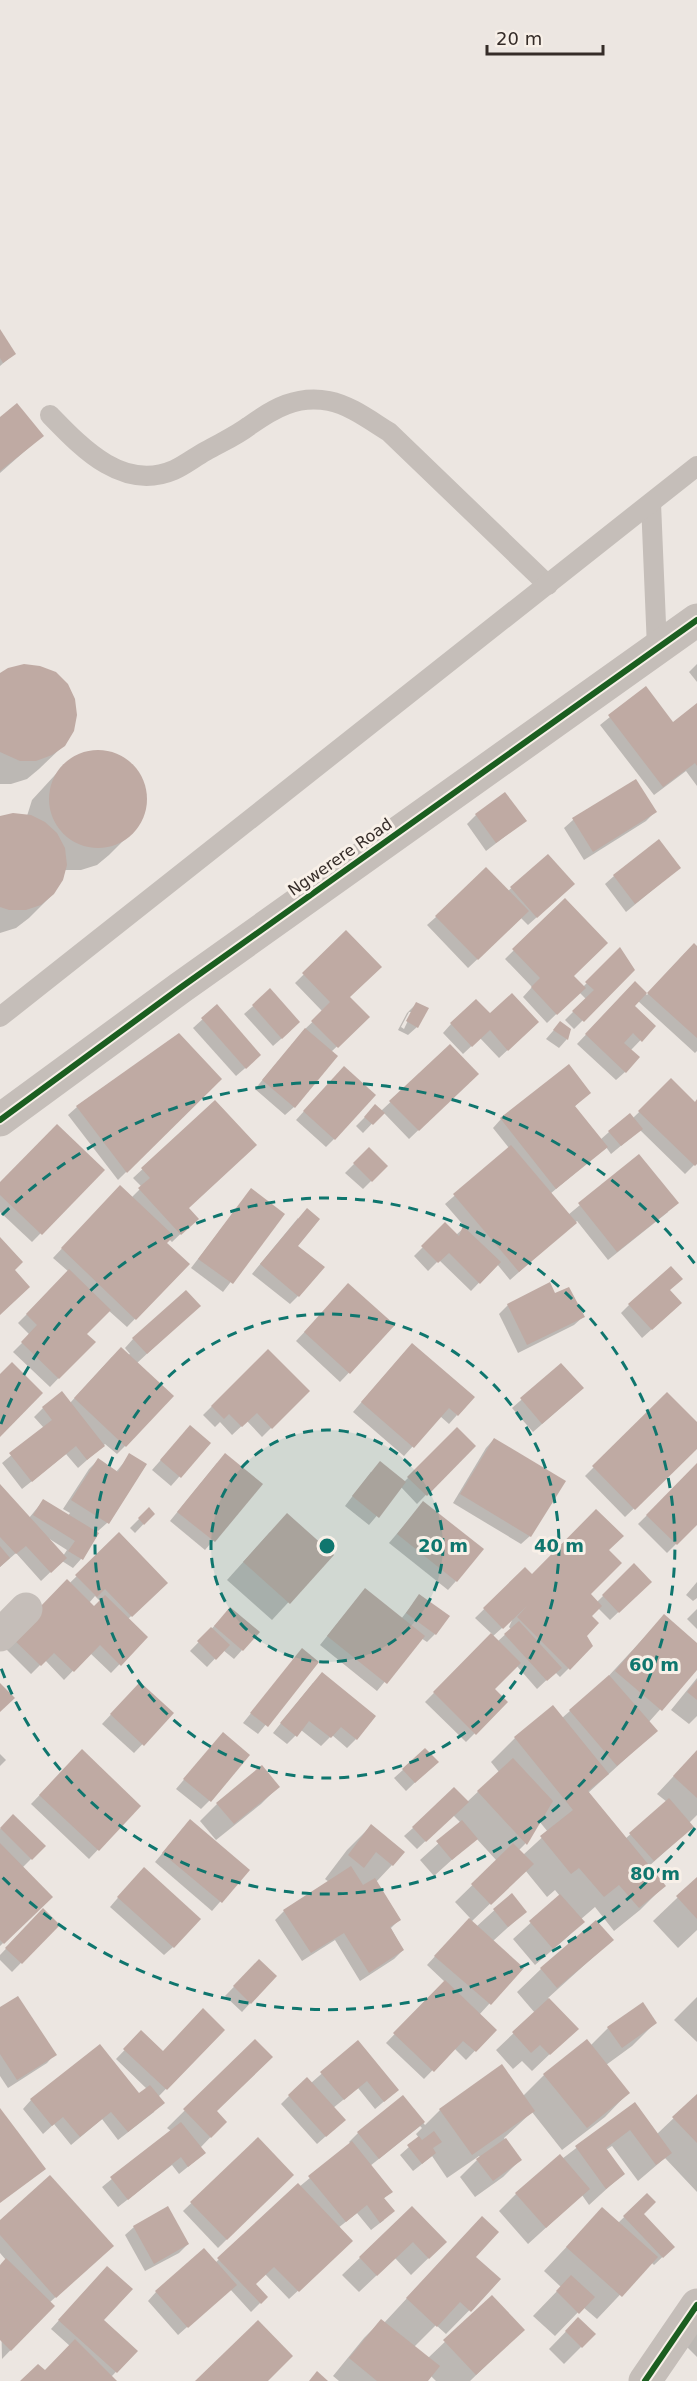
<svg xmlns="http://www.w3.org/2000/svg" width="697" height="2381" font-family="'DejaVu Sans',sans-serif">
	<style>
		.shadow { fill: #0003; fill-rule: evenodd }
		.building { fill: #bfaaa3 }
		.lines { fill: none; stroke-linecap: round; stroke-linejoin: round }
		.service { stroke: #c5beb9; stroke-width: 20 }
		.minor { stroke: #c5beb9; stroke-width: 33 }
		.tertiary { stroke: #c5beb9; stroke-width: 33 }
		.cycleway-casing { stroke: #f8f0e8; stroke-width: 10 }
		.cycleway { stroke: #1b5e20; stroke-width: 6 }
		.ring { fill: none; stroke: #0f766e; stroke-width: 3; stroke-dasharray: 10 8 }
		.labels { text-anchor: middle; dominant-baseline: central; stroke-width: 6; stroke-linejoin: round; paint-order: stroke }
		.street-label { font-size: 16px; fill: #352c28; stroke: #f8f0e8 }
		.centre { fill: #0f766e; stroke: #f8f0e8; stroke-width: 3 }
		.ring-label { font-size: 18px; text-anchor: middle; font-weight: bold; fill: #0f766e; stroke: #f8f0e8; stroke-width: 6; stroke-linejoin: round; paint-order: stroke }
	</style>
	<rect width="100%" height="100%" fill="#ece6e1"/>
	<g class="shadow">
		<polygon points="0,332 14,354 0,366"/>
		<polygon points="0,419 42,436 0,473"/>
		<polygon points="697,664 697,682 689,672"/>
		<polygon points="0,675 64,745 39,769 27,779 11,784 0,784"/>
		<polygon points="646,688 673,724 697,705 697,786 686,771 654,795 600,725"/>
		<polygon points="94,752 110,754 125,760 136,771 143,786 145,801 142,817 133,831 109,855 97,865 81,870 64,870 53,894 29,918 16,928 0,933 0,818 27,816 32,800 66,763 78,755"/>
		<polygon points="635,781 655,812 646,821 584,860 564,828 573,820"/>
		<polygon points="476,815 525,821 486,851 467,824"/>
		<polygon points="548,856 564,893 528,925 521,918 468,968 427,925 436,917 508,891"/>
		<polygon points="679,868 626,912 605,884 614,876"/>
		<polygon points="565,900 572,976 583,987 619,950 633,970 574,1029 565,1020 586,999 579,992 547,1023 523,997 532,987 505,959"/>
		<polygon points="346,933 348,997 368,1017 331,1052 294,1107 285,1115 255,1089 304,1030 323,1012 295,983"/>
		<polygon points="697,948 697,1051 695,1053 638,1001 633,1006 654,1026 631,1050 625,1072 616,1080 577,1044 635,983 647,995 685,953"/>
		<polygon points="270,991 290,1031 273,1046 244,1014"/>
		<path d="M416,1004l1,23 -9,8 -10,-5 9,-17zM409,1012h3l-8,17 -3,-2z"/>
		<polygon points="216,1007 251,1063 236,1076 193,1028"/>
		<polygon points="490,1015 529,1030 499,1058 480,1038 463,1054 443,1033 451,1024"/>
		<polygon points="560,1023 567,1039 559,1048 546,1039"/>
		<polygon points="450,1046 477,1074 409,1139 383,1112 363,1133 356,1126 367,1115 381,1111"/>
		<polygon points="335,1077 334,1139 326,1147 296,1120"/>
		<polygon points="220,1079 118,1180 68,1115 77,1107"/>
		<polygon points="671,1081 694,1104 697,1101 697,1162 685,1174 640,1130 611,1154 606,1147 550,1194 568,1215 639,1156 668,1212 608,1260 577,1221 510,1280 497,1264 471,1291 439,1260 428,1271 414,1256 445,1225 456,1235 465,1227 445,1204 509,1148 493,1128 501,1119 589,1093 574,1107 600,1140 609,1132 633,1118"/>
		<polygon points="215,1102 187,1209 196,1219 172,1242 169,1239 165,1243 188,1264 127,1327 108,1310 85,1334 93,1342 50,1387 13,1352 30,1335 18,1323 69,1272 53,1258 112,1195 132,1197 142,1187 133,1178"/>
		<polygon points="369,1149 386,1166 363,1189 345,1173"/>
		<polygon points="103,1170 32,1242 0,1212 0,1184"/>
		<polygon points="251,1190 283,1214 223,1292 191,1268"/>
		<polygon points="298,1218 296,1246 298,1296 290,1304 252,1274"/>
		<polygon points="669,1291 671,1312 642,1338 621,1313 629,1305"/>
		<polygon points="340,1294 393,1326 340,1382 296,1341"/>
		<polygon points="555,1295 583,1317 574,1325 518,1353 499,1314 508,1305"/>
		<polygon points="190,1314 137,1363 125,1446 117,1454 105,1444 78,1468 66,1454 22,1489 2,1463 44,1428 34,1417 43,1408 70,1403 112,1357 128,1355 130,1354 125,1348 133,1339"/>
		<polygon points="268,1351 308,1391 262,1437 247,1421 232,1435 220,1422 215,1427 203,1415"/>
		<polygon points="404,1353 457,1415 449,1424 440,1416 404,1456 353,1412"/>
		<polygon points="561,1365 573,1397 533,1432 512,1408"/>
		<polygon points="667,1394 697,1424 697,1448 625,1517 585,1476"/>
		<polygon points="457,1429 474,1446 417,1504 401,1487 369,1525 345,1506 371,1472 404,1482"/>
		<polygon points="182,1436 209,1443 171,1486 152,1470"/>
		<polygon points="494,1439 530,1536 521,1544 453,1503 486,1448"/>
		<path d="M130,1455l-23,68 -9,8 -17,28 -8,9 -11,-7 -21,20 -25,-28 -16,14v-81l29,32 14,-17 25,15 2,-3 -7,-4 26,-40 9,-9 18,12zM48,1538l19,12 -4,6z"/>
		<polygon points="217,1463 261,1484 205,1550 170,1521"/>
		<polygon points="697,1466 697,1523 667,1553 638,1524"/>
		<polygon points="423,1503 456,1581 448,1590 389,1543"/>
		<polygon points="149,1509 153,1514 135,1533 130,1528"/>
		<polygon points="270,1532 332,1555 272,1620 227,1580"/>
		<path d="M119,1535l47,48 -38,36 18,18 -35,36 -21,-20 -26,27 -19,-20 -14,14 -27,-27zM95,1596l6,6 -7,6 -5,-5z"/>
		<path d="M607,1550l-18,44 8,8 37,-37 16,17 -40,38 -12,-12 -8,8 -5,20 6,10 -31,31 -5,-5 -18,17 -21,-24 -23,24 13,13 -40,40 -41,-40 67,-68 -17,-16 50,-49 7,7zM513,1618l-4,9 2,2 -14,13 -5,-5z"/>
		<polygon points="697,1582 697,1598 693,1601 686,1595"/>
		<polygon points="419,1596 435,1634 427,1642 421,1638 377,1691 320,1645 357,1599 401,1619"/>
		<polygon points="697,1609 697,1629 687,1619"/>
		<path d="M664,1616l33,29v23l-49,55 8,8 -68,62 37,46 42,-37 -10,-8 40,-43v64l-8,8 3,4 -44,40 16,19 -24,24 -26,21 -19,-24 -15,13 2,2 -17,17 -30,26 -22,-26 47,-43 -5,-6 -8,7 -22,-27 -54,52 5,5 35,-32 14,17 -32,29 29,27 -43,47 16,15 -29,30 -12,-12 -30,31 -38,-36 59,-61 -18,-17 43,-47 -15,-16 42,-41 -21,-23 -42,38 -14,-16 41,-37 -8,-8 -36,34 -13,-13 9,-8 54,-26 32,-30 -8,-10 24,-24 38,-31 9,11 42,-37zM539,1821l9,11 -25,23 -4,-5 6,-6z"/>
		<polygon points="222,1618 242,1650 234,1659 223,1650 207,1667 190,1651"/>
		<polygon points="302,1650 317,1662 258,1734 243,1723"/>
		<polygon points="697,1678 697,1716 689,1724 671,1710"/>
		<polygon points="313,1683 356,1739 347,1748 332,1735 321,1746 301,1730 287,1744 273,1733"/>
		<polygon points="132,1692 172,1713 134,1753 102,1724"/>
		<polygon points="215,1743 210,1800 201,1809 176,1789"/>
		<polygon points="425,1750 428,1770 406,1791 394,1778"/>
		<polygon points="82,1751 139,1806 89,1859 31,1804"/>
		<polygon points="0,1754 6,1760 0,1766"/>
		<polygon points="262,1768 278,1787 261,1804 216,1840 200,1821 217,1804"/>
		<polygon points="13,1816 44,1846 22,1868 51,1897 0,1946 0,1829"/>
		<polygon points="371,1826 392,1865 376,1882 399,1920 391,1928 403,1950 394,1959 360,1981 335,1940 302,1961 275,1920 284,1911 329,1882 325,1879 347,1850"/>
		<polygon points="182,1830 248,1870 212,1911 155,1862"/>
		<polygon points="135,1878 173,1947 164,1955 110,1907"/>
		<polygon points="697,1879 697,1930 678,1948 653,1921"/>
		<polygon points="43,1910 58,1925 12,1972 0,1960 0,1955"/>
		<polygon points="612,1940 548,1998 576,2029 532,2071 522,2061 513,2069 496,2050 535,2013 517,1992 541,1969"/>
		<polygon points="259,1961 275,1976 242,2012 225,1996"/>
		<polygon points="697,1997 697,2042 674,2020"/>
		<polygon points="642,2004 655,2023 632,2046 606,2065 628,2093 605,2117 562,2150 532,2112 504,2138 520,2160 503,2177 475,2197 460,2177 480,2157 479,2156 447,2178 432,2156 413,2171 400,2155 419,2138 416,2134 422,2128 420,2126 370,2166 391,2192 383,2199 384,2220 371,2230 357,2213 338,2228 342,2250 289,2299 265,2274 254,2284 266,2297 251,2312 230,2289 178,2335 148,2301 156,2292 215,2263 298,2185 299,2187 351,2144 349,2142 358,2133 403,2097 425,2125 440,2110 523,2096 544,2075 590,2046 608,2028"/>
		<polygon points="0,2009 55,2054 47,2063 8,2088 0,2076"/>
		<polygon points="223,2030 158,2097 154,2112 118,2140 102,2119 71,2145 54,2124 43,2134 23,2109 31,2100 139,2095 147,2089 116,2059 142,2032 163,2052"/>
		<polygon points="255,2041 215,2111 225,2122 200,2148 195,2161 179,2174 172,2165 118,2207 102,2187 171,2131 167,2128"/>
		<polygon points="358,2042 388,2098 375,2109 358,2088 333,2108 335,2128 317,2144 281,2104 289,2096 311,2083"/>
		<polygon points="697,2096 697,2192 665,2158 638,2181 612,2146 606,2150 623,2174 589,2205 582,2195 528,2244 499,2211 516,2194 634,2104 657,2134"/>
		<polygon points="258,2139 292,2175 218,2248 183,2211"/>
		<polygon points="647,2195 642,2214 673,2247 654,2265 651,2262 597,2319 583,2307 555,2336 533,2316 561,2287 544,2271 602,2209 618,2223"/>
		<polygon points="412,2208 445,2242 411,2275 395,2258 359,2292 342,2275"/>
		<polygon points="0,2222 103,2254 49,2303 53,2306 2,2359 0,2266 6,2260 0,2253"/>
		<polygon points="134,2227 188,2244 179,2253 145,2271 125,2235"/>
		<polygon points="459,2242 499,2280 446,2334 436,2325 414,2347 428,2358 492,2297 499,2353 470,2381 436,2381 431,2376 427,2381 339,2381 333,2376 364,2338 381,2321 384,2323"/>
		<polygon points="99,2276 102,2320 136,2351 111,2377 115,2381 22,2381 45,2372 70,2346 51,2329"/>
		<polygon points="578,2319 581,2347 564,2364 549,2349"/>
		<polygon points="697,2323 697,2357 680,2340"/>
	</g>
	<g class="building">
		<polygon points="0,329 16,354 3,363 0,358"/>
		<polygon points="17,403 44,436 0,471 0,417"/>
		<polygon points="24,664 40,666 56,672 68,684 75,699 77,715 74,731 65,746 52,755 36,761 20,761 0,752 0,673 8,668"/>
		<polygon points="646,686 673,722 697,703 697,766 695,763 663,787 608,715"/>
		<circle cx="98" cy="799" r="49"/>
		<polygon points="636,779 657,812 593,852 572,818"/>
		<polygon points="505,792 527,821 496,843 475,814"/>
		<polygon points="13,813 31,815 45,822 57,833 65,848 67,865 63,880 54,894 41,905 26,910 9,910 0,907 0,816"/>
		<polygon points="659,839 681,868 635,904 613,875"/>
		<polygon points="548,854 575,884 537,918 510,887"/>
		<polygon points="486,867 529,911 478,960 435,916"/>
		<polygon points="565,898 608,943 574,976 586,988 557,1015 531,987 540,978 512,949"/>
		<polygon points="346,930 382,967 350,997 370,1017 338,1048 311,1021 330,1002 302,973"/>
		<polygon points="694,943 697,946 697,1038 647,993 635,1006 656,1026 642,1042 633,1033 624,1043 640,1057 626,1073 585,1034 635,981 647,993"/>
		<polygon points="620,947 635,970 584,1022 572,1011 594,990 585,982"/>
		<polygon points="270,988 300,1022 282,1039 252,1005"/>
		<polygon points="512,993 539,1022 508,1051 490,1030 472,1047 450,1023 476,999 490,1013"/>
		<polygon points="416,1002 429,1008 418,1028 406,1021"/>
		<polygon points="217,1004 261,1055 246,1069 201,1018"/>
		<polygon points="560,1021 571,1029 568,1040 553,1030"/>
		<polygon points="305,1028 338,1056 295,1108 262,1080"/>
		<polygon points="179,1033 222,1079 127,1173 76,1106"/>
		<polygon points="450,1044 479,1074 419,1131 389,1101"/>
		<polygon points="569,1064 591,1093 575,1106 608,1147 556,1189 500,1118"/>
		<polygon points="344,1066 376,1095 335,1140 303,1111"/>
		<polygon points="671,1078 695,1102 697,1099 697,1164 695,1166 638,1111"/>
		<polygon points="215,1100 257,1145 189,1208 199,1219 181,1235 138,1188 150,1178 141,1168"/>
		<polygon points="375,1104 385,1113 373,1125 364,1117"/>
		<polygon points="630,1113 643,1129 621,1146 608,1131"/>
		<polygon points="57,1124 105,1170 42,1235 0,1195 0,1182"/>
		<polygon points="511,1145 577,1223 519,1272 453,1194"/>
		<polygon points="369,1147 388,1166 372,1182 353,1163"/>
		<polygon points="639,1154 679,1203 617,1252 578,1203"/>
		<polygon points="120,1185 174,1236 167,1243 190,1264 136,1320 61,1248"/>
		<polygon points="251,1188 285,1214 233,1284 198,1259"/>
		<polygon points="307,1208 320,1219 298,1246 325,1267 299,1297 260,1264"/>
		<polygon points="445,1222 459,1236 463,1226 501,1262 480,1284 449,1253 438,1263 421,1246"/>
		<polygon points="0,1237 23,1262 15,1270 30,1287 0,1315"/>
		<polygon points="671,1266 683,1279 670,1290 682,1303 652,1330 628,1304"/>
		<polygon points="69,1269 111,1310 87,1334 96,1342 59,1379 21,1342 37,1325 26,1314"/>
		<polygon points="550,1282 555,1293 569,1287 585,1317 527,1345 507,1304"/>
		<polygon points="348,1283 395,1325 350,1374 304,1332"/>
		<polygon points="186,1290 201,1306 147,1354 132,1338"/>
		<polygon points="412,1343 475,1397 458,1416 449,1408 414,1448 361,1402"/>
		<polygon points="121,1347 174,1396 126,1447 74,1398"/>
		<polygon points="268,1349 310,1391 272,1429 257,1413 242,1427 229,1414 224,1419 211,1406"/>
		<polygon points="12,1362 43,1393 0,1437 0,1374"/>
		<polygon points="561,1363 584,1388 542,1424 520,1398"/>
		<polygon points="62,1391 105,1446 87,1460 76,1446 32,1482 9,1453 52,1420 42,1407"/>
		<polygon points="667,1392 697,1422 697,1449 635,1510 592,1466"/>
		<polygon points="190,1425 211,1443 181,1478 160,1460"/>
		<polygon points="457,1427 476,1446 427,1496 407,1477"/>
		<polygon points="494,1438 566,1481 531,1537 460,1494"/>
		<polygon points="129,1453 147,1464 109,1524 71,1500 98,1458 118,1472"/>
		<polygon points="225,1453 263,1484 215,1542 177,1512"/>
		<polygon points="380,1461 406,1482 379,1518 352,1496"/>
		<polygon points="697,1463 697,1525 677,1545 646,1515"/>
		<polygon points="0,1484 67,1558 51,1573 26,1546 16,1554 0,1537"/>
		<polygon points="43,1499 99,1533 83,1560 68,1551 75,1541 33,1515"/>
		<polygon points="423,1501 484,1549 457,1582 397,1534"/>
		<polygon points="149,1507 155,1514 144,1525 138,1518"/>
		<polygon points="596,1509 624,1536 609,1550 622,1563 591,1594 602,1606 592,1616 599,1623 587,1636 593,1646 570,1670 517,1617 527,1606 503,1629 483,1608 525,1567 532,1574"/>
		<polygon points="287,1513 334,1555 290,1604 243,1562"/>
		<polygon points="119,1532 168,1583 132,1617 105,1589 97,1597 75,1575"/>
		<polygon points="0,1546 10,1558 0,1567"/>
		<polygon points="634,1563 652,1582 619,1613 602,1595"/>
		<polygon points="67,1579 94,1606 105,1595 148,1637 121,1666 100,1645 74,1672 54,1653 41,1666 11,1637"/>
		<polygon points="365,1588 425,1636 387,1684 327,1636"/>
		<polygon points="419,1594 450,1616 436,1635 406,1613"/>
		<polygon points="230,1607 260,1632 243,1651 214,1626"/>
		<polygon points="664,1614 697,1643 697,1670 662,1711 615,1671"/>
		<polygon points="519,1621 562,1668 547,1681 504,1634"/>
		<polygon points="211,1627 230,1645 216,1660 197,1641"/>
		<polygon points="491,1633 521,1663 495,1689 508,1702 476,1735 433,1692"/>
		<polygon points="302,1648 319,1662 268,1727 250,1713"/>
		<polygon points="322,1672 376,1716 357,1740 341,1727 331,1738 309,1721 297,1737 280,1723"/>
		<polygon points="609,1675 658,1731 617,1766 569,1710"/>
		<polygon points="697,1680 697,1700 687,1692"/>
		<polygon points="140,1682 174,1713 144,1746 110,1714"/>
		<polygon points="0,1683 15,1698 0,1712"/>
		<polygon points="553,1705 609,1774 588,1791 666,1886 639,1908 619,1885 604,1897 579,1868 571,1874 540,1836 573,1810 514,1737"/>
		<polygon points="223,1732 250,1755 211,1802 183,1779"/>
		<polygon points="425,1748 439,1762 415,1783 402,1769"/>
		<polygon points="82,1749 141,1806 99,1851 39,1795"/>
		<polygon points="697,1750 697,1798 673,1776"/>
		<polygon points="513,1758 553,1801 527,1845 477,1791"/>
		<polygon points="262,1765 280,1787 234,1824 216,1803"/>
		<polygon points="454,1787 469,1802 426,1842 412,1827"/>
		<polygon points="669,1798 694,1827 654,1861 629,1833"/>
		<polygon points="13,1814 46,1846 32,1860 0,1828"/>
		<polygon points="190,1819 250,1870 222,1903 162,1853"/>
		<polygon points="462,1820 478,1839 452,1860 436,1841"/>
		<polygon points="371,1824 405,1852 393,1866 376,1852 364,1868 348,1855"/>
		<polygon points="0,1843 53,1897 4,1944 0,1940"/>
		<polygon points="513,1843 534,1864 491,1905 471,1884"/>
		<polygon points="351,1866 363,1885 375,1878 401,1920 390,1927 404,1950 369,1973 344,1933 311,1953 283,1910"/>
		<polygon points="144,1867 201,1919 174,1948 117,1897"/>
		<polygon points="697,1877 697,1919 676,1896"/>
		<polygon points="512,1893 527,1912 508,1927 493,1909"/>
		<polygon points="560,1894 585,1922 553,1949 529,1921"/>
		<polygon points="43,1908 60,1925 22,1964 5,1948"/>
		<polygon points="469,1918 524,1968 491,2005 434,1956"/>
		<polygon points="596,1920 614,1940 557,1988 540,1968"/>
		<polygon points="259,1959 277,1976 251,2004 233,1986"/>
		<polygon points="445,1980 497,2030 476,2052 463,2041 434,2072 393,2033"/>
		<polygon points="18,1996 57,2055 17,2080 0,2054 0,2007"/>
		<polygon points="549,1998 579,2029 550,2055 540,2045 531,2053 512,2032"/>
		<polygon points="643,2002 657,2023 622,2048 607,2027"/>
		<polygon points="203,2008 225,2030 167,2090 123,2049 141,2030 163,2051"/>
		<polygon points="255,2039 273,2057 217,2111 227,2122 211,2138 183,2109"/>
		<polygon points="587,2039 630,2093 587,2128 543,2074"/>
		<polygon points="358,2040 399,2090 384,2102 367,2081 344,2100 320,2072"/>
		<polygon points="100,2044 139,2093 150,2085 165,2103 128,2132 111,2112 80,2137 63,2117 52,2126 30,2099"/>
		<polygon points="502,2064 535,2111 472,2155 439,2109"/>
		<polygon points="307,2077 346,2120 326,2137 288,2095"/>
		<polygon points="697,2094 697,2143 672,2117"/>
		<polygon points="403,2095 425,2122 379,2159 357,2132"/>
		<polygon points="635,2102 672,2153 656,2165 630,2130 606,2148 625,2174 606,2189 575,2146"/>
		<polygon points="0,2108 46,2169 0,2203"/>
		<polygon points="181,2122 206,2153 188,2167 181,2157 128,2200 110,2177"/>
		<polygon points="434,2131 442,2142 433,2148 436,2153 422,2164 407,2145 419,2136 422,2140"/>
		<polygon points="258,2137 294,2175 227,2240 190,2202"/>
		<polygon points="506,2138 522,2160 493,2181 476,2159"/>
		<polygon points="352,2141 393,2192 384,2198 395,2211 380,2223 367,2205 346,2222 308,2176"/>
		<polygon points="560,2154 590,2189 546,2228 515,2193"/>
		<polygon points="50,2175 114,2246 56,2298 0,2235 0,2220"/>
		<polygon points="298,2183 353,2241 299,2292 274,2267 256,2284 268,2297 261,2304 217,2258"/>
		<polygon points="647,2193 656,2202 644,2214 675,2247 663,2258 623,2216"/>
		<polygon points="168,2206 189,2244 154,2264 133,2226"/>
		<polygon points="412,2206 447,2242 429,2259 413,2242 377,2276 359,2257"/>
		<polygon points="602,2207 658,2257 622,2297 566,2247"/>
		<polygon points="482,2216 499,2232 476,2257 501,2279 471,2312 460,2302 437,2327 406,2298"/>
		<polygon points="204,2248 237,2285 188,2328 155,2291"/>
		<polygon points="6,2258 55,2306 11,2351 0,2340 0,2265"/>
		<polygon points="107,2266 133,2289 104,2320 138,2351 117,2373 58,2320"/>
		<polygon points="571,2275 595,2297 579,2314 556,2291"/>
		<polygon points="492,2295 525,2330 476,2375 443,2340"/>
		<polygon points="578,2317 596,2334 582,2348 565,2331"/>
		<polygon points="381,2319 440,2366 428,2381 377,2381 349,2358"/>
		<polygon points="258,2320 293,2356 268,2381 195,2381"/>
		<polygon points="75,2339 117,2381 20,2381 38,2364 45,2370"/>
		<polygon points="317,2371 328,2381 309,2381"/>
	</g>
	<g class="lines">
		<g class="service">
			<path d="M50,415c32,33 73,77 124,55 11,-5 21,-13 32,-19 14,-8 30,-15 43,-25 25,-18 48,-31 80,-25 21,4 42,20 60,31l159,153"/>
			<polyline points="651,503 657,648"/>
			<polyline points="0,1017 697,466"/>
		</g>
		<g class="minor">
			<polyline points="0,1635 26,1609"/>
			<polyline points="645,2381 697,2305"/>
		</g>
		<polyline class="tertiary" points="0,1120 180,988 697,620"/>
		<g class="cycleway-casing">
			<g id="cycleway">
				<polyline points="0,1120 180,988 697,620"/>
				<polyline points="645,2381 697,2305"/>
			</g>
		</g>
		<use href="#cycleway" class="cycleway"/>
	</g>
	<circle cx="327" cy="1546" r="116" fill="#0f766e" fill-opacity=".12"/>
	<g class="ring">
		<circle cx="327" cy="1546" r="116"/>
		<circle cx="327" cy="1546" r="232"/>
		<path d="M1 1424A348 348 0 1 1 1 1668"/>
		<path d="M695 1828A464 464 0 0 1 2 1877M2 1215A464 464 0 0 1 695 1264"/>
	</g>
	<g class="labels">
		<g class="street-label">
			<text transform="translate(340 857) rotate(-35)">Ngwerere Road</text>
		</g>
	</g>
	<circle cx="327" cy="1546" r="9" class="centre"/>
	<g class="ring-label">
		<text x="443" y="1552">20 m</text>
		<text x="559" y="1552">40 m</text>
		<text x="654" y="1671">60 m</text>
		<text x="655" y="1880">80 m</text>
	</g>
	<path d="M487 45v9h116v-9" fill="none" stroke="#352c28" stroke-width="3"/>
	<text x="496" y="45" font-size="18" fill="#352c28" stroke="#f8f0e8" stroke-width="4.5" paint-order="stroke">20 m</text>
</svg>
